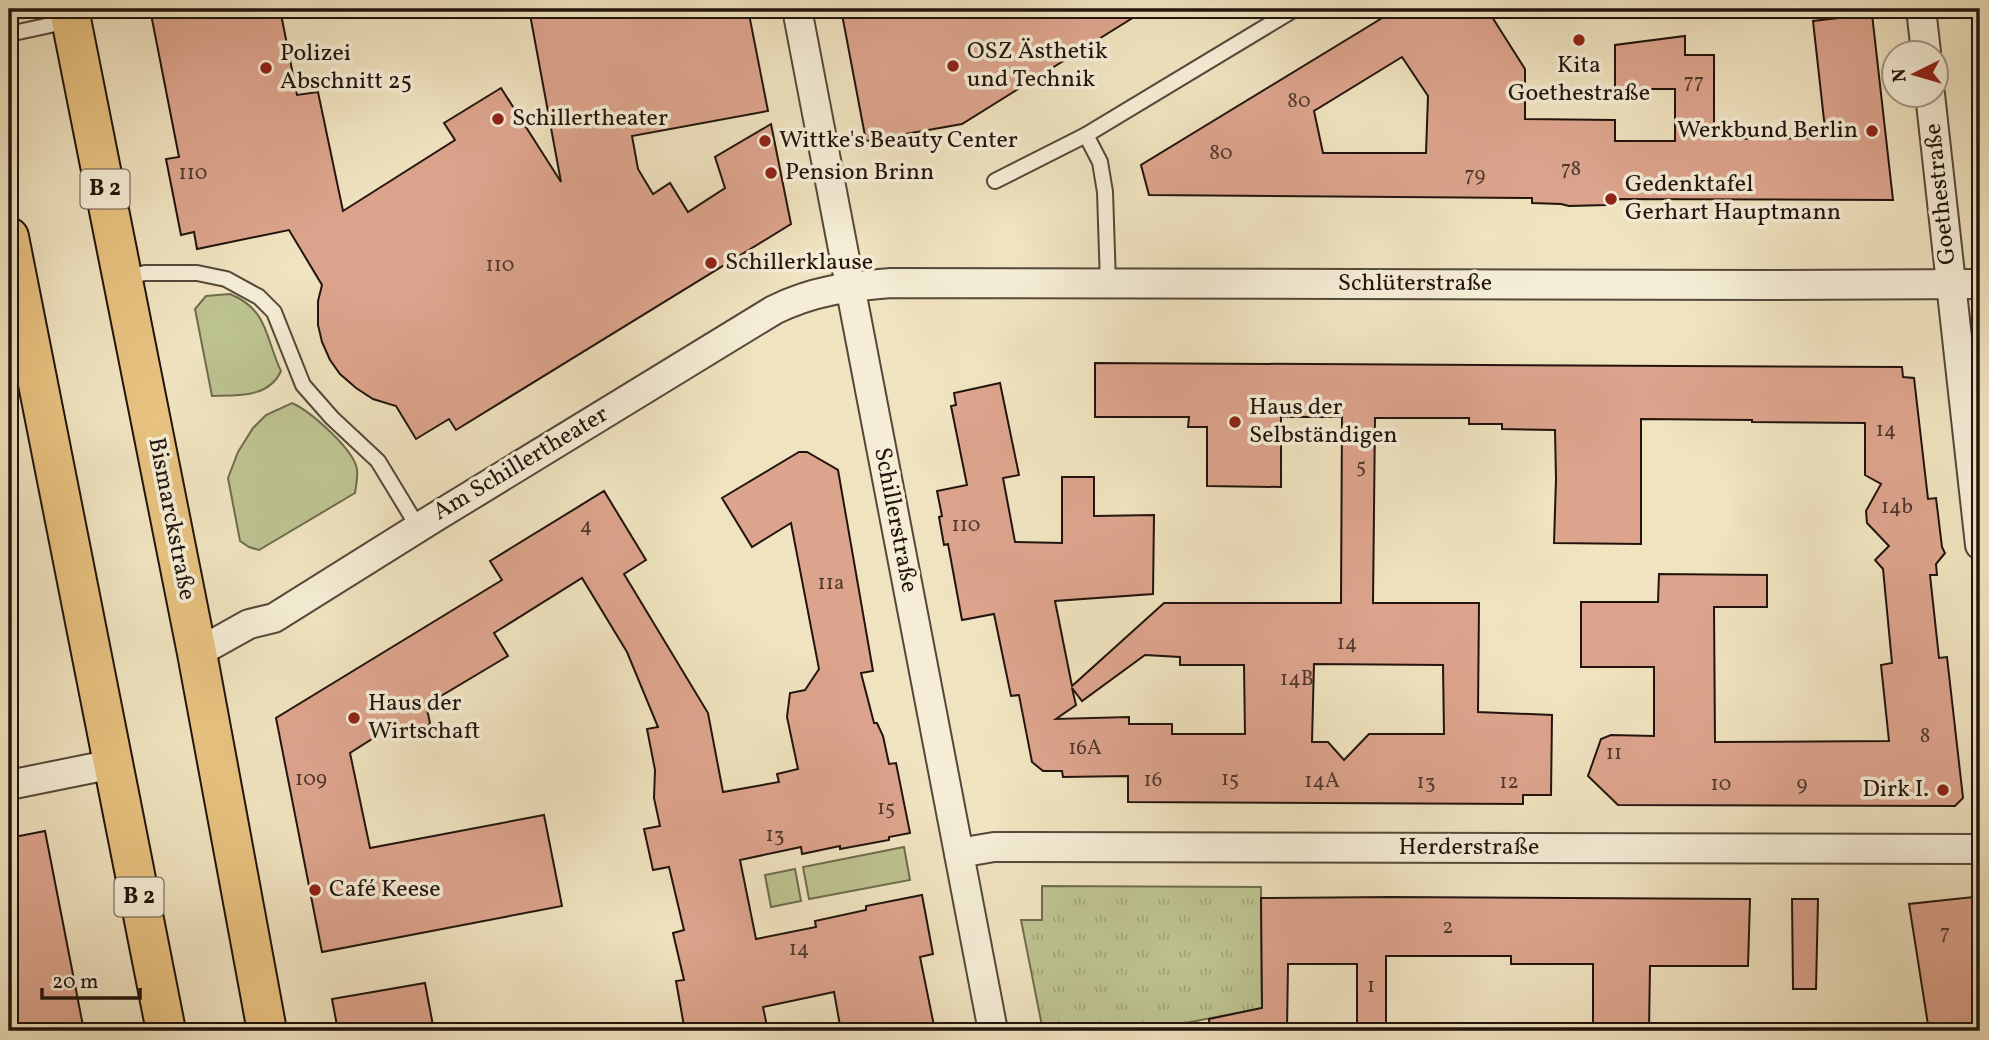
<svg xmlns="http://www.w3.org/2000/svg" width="1989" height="1040" font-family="Vollkorn,serif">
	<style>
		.grass { fill: #bdc390; stroke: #6f6c4e; stroke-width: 2 }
		.park { fill: url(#park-tufts); stroke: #6f6c4e; stroke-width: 2 }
		.building { fill: #dda48d; stroke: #21140d; stroke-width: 2; fill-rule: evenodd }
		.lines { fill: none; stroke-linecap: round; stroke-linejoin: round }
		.service-casing { stroke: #55483a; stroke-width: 18 }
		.minor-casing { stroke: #55483a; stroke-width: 32 }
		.primary-casing { stroke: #21140d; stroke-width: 42 }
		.service { stroke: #f5edd6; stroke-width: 14 }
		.minor { stroke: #f5edd6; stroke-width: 28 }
		.primary { stroke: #e8c280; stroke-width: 38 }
		.poi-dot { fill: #8f2418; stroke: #f5edd6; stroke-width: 2.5 }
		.labels { text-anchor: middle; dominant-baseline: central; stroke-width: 7; stroke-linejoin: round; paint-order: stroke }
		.number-label { font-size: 21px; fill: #50382d }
		.shield { fill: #f5edd6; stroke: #615549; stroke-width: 2 }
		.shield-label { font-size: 23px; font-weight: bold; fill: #21140d }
		.poi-label { font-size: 24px; fill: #21140d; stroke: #f5edd6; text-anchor: start }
		.street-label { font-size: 24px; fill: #21140d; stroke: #f5edd6 }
	</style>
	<defs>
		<pattern id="park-tufts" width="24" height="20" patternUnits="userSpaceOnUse" patternTransform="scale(1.75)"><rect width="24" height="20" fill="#bdc390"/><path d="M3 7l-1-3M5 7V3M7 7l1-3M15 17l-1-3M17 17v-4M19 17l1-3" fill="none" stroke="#a2a77b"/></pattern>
	</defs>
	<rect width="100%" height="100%" fill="#f0e3c0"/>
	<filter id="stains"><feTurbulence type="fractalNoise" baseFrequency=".00286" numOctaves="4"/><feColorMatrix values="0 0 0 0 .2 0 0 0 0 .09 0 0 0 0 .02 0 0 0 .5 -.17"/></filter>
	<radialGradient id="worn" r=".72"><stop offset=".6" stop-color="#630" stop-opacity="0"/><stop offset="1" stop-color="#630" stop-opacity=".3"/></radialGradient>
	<g class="grass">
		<path d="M230,294c39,16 35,44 51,77 -12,27 -43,24 -69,25l-17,-87 11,-13z"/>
		<path d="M292,403c18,8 63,47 65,67 1,7 -1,16 -2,23l-96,57 -10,-3 -9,-6 -12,-63 10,-26 15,-24 13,-13z"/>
		<polygon points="904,847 910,880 809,899 803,867"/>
		<polygon points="795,869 801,901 771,907 765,875"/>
	</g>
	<polygon class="park" points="1042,886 1261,887 1262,1008 1145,1031 1043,1031 1021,920 1042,920"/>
	<g class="building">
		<polygon points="150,9 280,9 297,95 318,92 343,211 455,140 444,123 501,88 561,182 529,9 748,9 768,111 632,136 638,169 653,194 670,183 688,212 725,188 715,157 771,124 791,224 456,430 449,419 416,439 396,406 373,399 356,388 340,374 330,360 322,342 318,325 318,301 322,285 289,230 197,249 194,232 181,235 166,159 179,157"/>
		<polygon points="841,9 1147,9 962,124 866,141"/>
		<path d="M1397,9h90l38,60v50l90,1v21h60v-52h-60v-44l70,-9v19h29v84l112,-1 -13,-117 59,-7 21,186 -287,-1v6l-37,1 -8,-2 -29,-1v-5l-383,-3 -8,-30zM1402,57l26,39 -2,57h-103l-9,-42z"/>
		<path d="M1095,363l807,4 1,10 11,1 14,121 8,-1 6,49 3,6 -9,11 1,11h-7l9,83 8,-1 16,141 -8,8 -337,-1 -30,-29 13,-37 10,-4 43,1v-69h-73v-65h77l1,-28 108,1v32h-53l1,135 174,-1 -8,-76 11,-2 -9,-94 -8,-9 14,-14 -22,-23 -1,-12 15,-27 -16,-9v-52l-113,-1v-2l-111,-1v125l-87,-1 2,-64 -1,-49 -53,-1v-5h-33v-6h-94l-2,185h106l-1,109 74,3 -1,80h-28v9l-395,-2v-26l-65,1 -1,-6h-19l-11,-9 -13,-67 -8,1 -17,-82 -32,6 -14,-76 -4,1 -5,-28 3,-1 -5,-25 30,-6 -16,-79 5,-1 -2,-12 46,-10 19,92 -16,3 12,64 47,1v-66h32v39l60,-1 -1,79 -98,7 17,85 92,-83h177l1,-186h-61v70l-74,-1v-59h-19l1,-10h-94zM1145,655l35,2v8h64l1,69h-73v-10h-43v-7l-73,2 20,-14 -4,-17 10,13zM1314,664l129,1 1,69h-75l-25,26 -16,-18h-16z"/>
		<polygon points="799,452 807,452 838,470 873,671 861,673 874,723 877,723 883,736 889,764 896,763 910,833 889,837 889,840 840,849 840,846 802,854 801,847 740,860 756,939 816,927 815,921 866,910 866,906 922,895 933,954 920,957 935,1031 841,1031 834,992 763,1007 768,1031 695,1031 694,1024 684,1026 676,981 684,980 673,933 684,930 669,867 653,870 644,829 660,826 654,798 655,770 647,729 658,727 627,652 582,578 494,633 508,656 426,705 430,723 422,736 408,737 391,727 350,753 370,848 544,815 562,906 322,952 276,718 502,580 490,561 604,491 646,560 624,574 708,713 723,792 779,782 777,774 798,769 787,717 790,693 805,690 819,669 791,523 752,547 722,498"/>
		<polygon points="45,831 84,1031 12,1031 9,1015 9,838"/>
		<polygon points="1390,897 1750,899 1748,966 1650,966 1649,1031 1593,1031 1593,964 1511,964 1511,956 1386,956 1386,1031 1361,1031 1360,1024 1357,1024 1357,964 1288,964 1287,1031 1210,1031 1209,1019 1262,1008 1261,898"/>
		<polygon points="1973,897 1980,962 1980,1031 1929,1031 1909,904"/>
		<polygon points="1792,899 1818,899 1816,989 1793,989"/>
		<polygon points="425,983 434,1031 338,1031 332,999"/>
	</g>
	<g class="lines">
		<g class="service-casing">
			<g id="service">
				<polyline points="9,34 69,21"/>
				<polyline points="1086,135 1295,9"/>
				<polyline points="995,181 1086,135 1100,162 1105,192 1108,283"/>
				<polyline points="123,278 145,273 197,273 226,279 259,297 274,312 303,385 332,418 378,461 418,527"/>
			</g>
		</g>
		<g class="minor-casing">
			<g id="minor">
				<polyline points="797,9 993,1031"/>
				<polyline points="1921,9 1926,52"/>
				<polyline points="1930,94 1980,545"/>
				<path d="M197,653l52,-29 25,-6 163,-102 337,-206c38,-19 76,-24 117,-27l885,2 204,-1"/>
				<polyline points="9,785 113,764"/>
				<polyline points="959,853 994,847 1980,849"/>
			</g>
		</g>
		<g class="primary-casing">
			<g id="primary">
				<polyline points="69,9 197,653 267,1031"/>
				<polyline points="9,237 166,1031"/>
			</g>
		</g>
		<use href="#service" class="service"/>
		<use href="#minor" class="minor"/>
		<use href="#primary" class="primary"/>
	</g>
	<g class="poi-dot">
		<circle cx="1579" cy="40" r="7"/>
		<circle cx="953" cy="66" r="7"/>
		<circle cx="266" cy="68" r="7"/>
		<circle cx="498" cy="119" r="7"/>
		<circle cx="1872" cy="131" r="7"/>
		<circle cx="765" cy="141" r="7"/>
		<circle cx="771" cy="173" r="7"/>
		<circle cx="1611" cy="199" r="7"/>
		<circle cx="711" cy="263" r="7"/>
		<circle cx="1235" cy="422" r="7"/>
		<circle cx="354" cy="718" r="7"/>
		<circle cx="1943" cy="790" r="7"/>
		<circle cx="315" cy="890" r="7"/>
	</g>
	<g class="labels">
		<g class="number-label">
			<text x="1694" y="82">77</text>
			<text x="1299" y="101">80</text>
			<text x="1221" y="153">80</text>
			<text x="1571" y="169">78</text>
			<text x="193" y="173">110</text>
			<text x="1475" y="175">79</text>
			<text x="500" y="265">110</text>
			<text x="1886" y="430">14</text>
			<text x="1361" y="466">5</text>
			<text x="1897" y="507">14b</text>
			<text x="966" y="525">110</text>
			<text x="586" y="526">4</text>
			<text x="831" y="583">11a</text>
			<text x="1347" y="643">14</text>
			<text x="1297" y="679">14B</text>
			<text x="1925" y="736">8</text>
			<text x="1085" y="748">16A</text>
			<text x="1614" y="753">11</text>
			<text x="311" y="779">109</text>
			<text x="1230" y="779">15</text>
			<text x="1153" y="780">16</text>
			<text x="1322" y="781">14A</text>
			<text x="1426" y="782">13</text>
			<text x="1509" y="782">12</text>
			<text x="1721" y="784">10</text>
			<text x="1802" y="784">9</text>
			<text x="886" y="808">15</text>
			<text x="775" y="835">13</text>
			<text x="1448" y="927">2</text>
			<text x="1945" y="933">7</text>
			<text x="799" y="949">14</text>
			<text x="1371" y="986">1</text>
		</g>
		<g class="shield">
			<rect x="80.5" y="169.5" width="49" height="39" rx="5"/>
			<rect x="114.5" y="877.5" width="49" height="39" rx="5"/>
		</g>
		<g class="shield-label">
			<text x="105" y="189">B 2</text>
			<text x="139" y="897">B 2</text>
		</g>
		<g class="poi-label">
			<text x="967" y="52">OSZ Ästhetik<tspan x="967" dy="28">und Technik</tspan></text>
			<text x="280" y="54">Polizei<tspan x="280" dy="28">Abschnitt 25</tspan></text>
			<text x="1579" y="66" text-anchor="middle">Kita<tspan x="1579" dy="28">Goethestraße</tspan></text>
			<text x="512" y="119">Schillertheater</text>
			<text x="1858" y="131" text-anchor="end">Werkbund Berlin</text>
			<text x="779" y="141">Wittke's Beauty Center</text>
			<text x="785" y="173">Pension Brinn</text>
			<text x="1625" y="185">Gedenktafel<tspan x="1625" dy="28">Gerhart Hauptmann</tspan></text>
			<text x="725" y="263">Schillerklause</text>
			<text x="1249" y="408">Haus der<tspan x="1249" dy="28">Selbständigen</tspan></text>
			<text x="368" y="704">Haus der<tspan x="368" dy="28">Wirtschaft</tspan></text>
			<text x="1929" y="790" text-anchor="end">Dirk I.</text>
			<text x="329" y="890">Café Keese</text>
		</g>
		<g class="street-label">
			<text transform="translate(1941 194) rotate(-96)">Goethestraße</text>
			<text x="1415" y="284">Schlüterstraße</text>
			<text transform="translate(521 464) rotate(-31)">Am Schillertheater</text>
			<text transform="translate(171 519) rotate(79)">Bismarckstraße</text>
			<text transform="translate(895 520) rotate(79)">Schillerstraße</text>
			<text x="1469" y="848">Herderstraße</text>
		</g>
	</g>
	<rect width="1989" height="1040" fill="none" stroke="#f0e3c0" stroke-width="35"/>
	<rect x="10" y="10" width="1968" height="1019" fill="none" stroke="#21140d" stroke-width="3.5"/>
	<rect x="18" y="18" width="1954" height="1005" fill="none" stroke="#21140d" stroke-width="2"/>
	<g transform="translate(1915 74) rotate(265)"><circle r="33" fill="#f5edd6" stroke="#a09686" stroke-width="2"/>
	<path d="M0-5L12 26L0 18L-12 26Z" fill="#8f2418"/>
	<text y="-10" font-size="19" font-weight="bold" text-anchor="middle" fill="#21140d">N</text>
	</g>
	<path d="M42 988v10h98v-10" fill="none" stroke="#21140d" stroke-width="3.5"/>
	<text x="52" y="988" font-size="21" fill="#21140d" stroke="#f5edd6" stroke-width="5" paint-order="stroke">20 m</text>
	<rect width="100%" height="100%" filter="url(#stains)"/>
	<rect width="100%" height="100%" fill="url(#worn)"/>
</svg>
